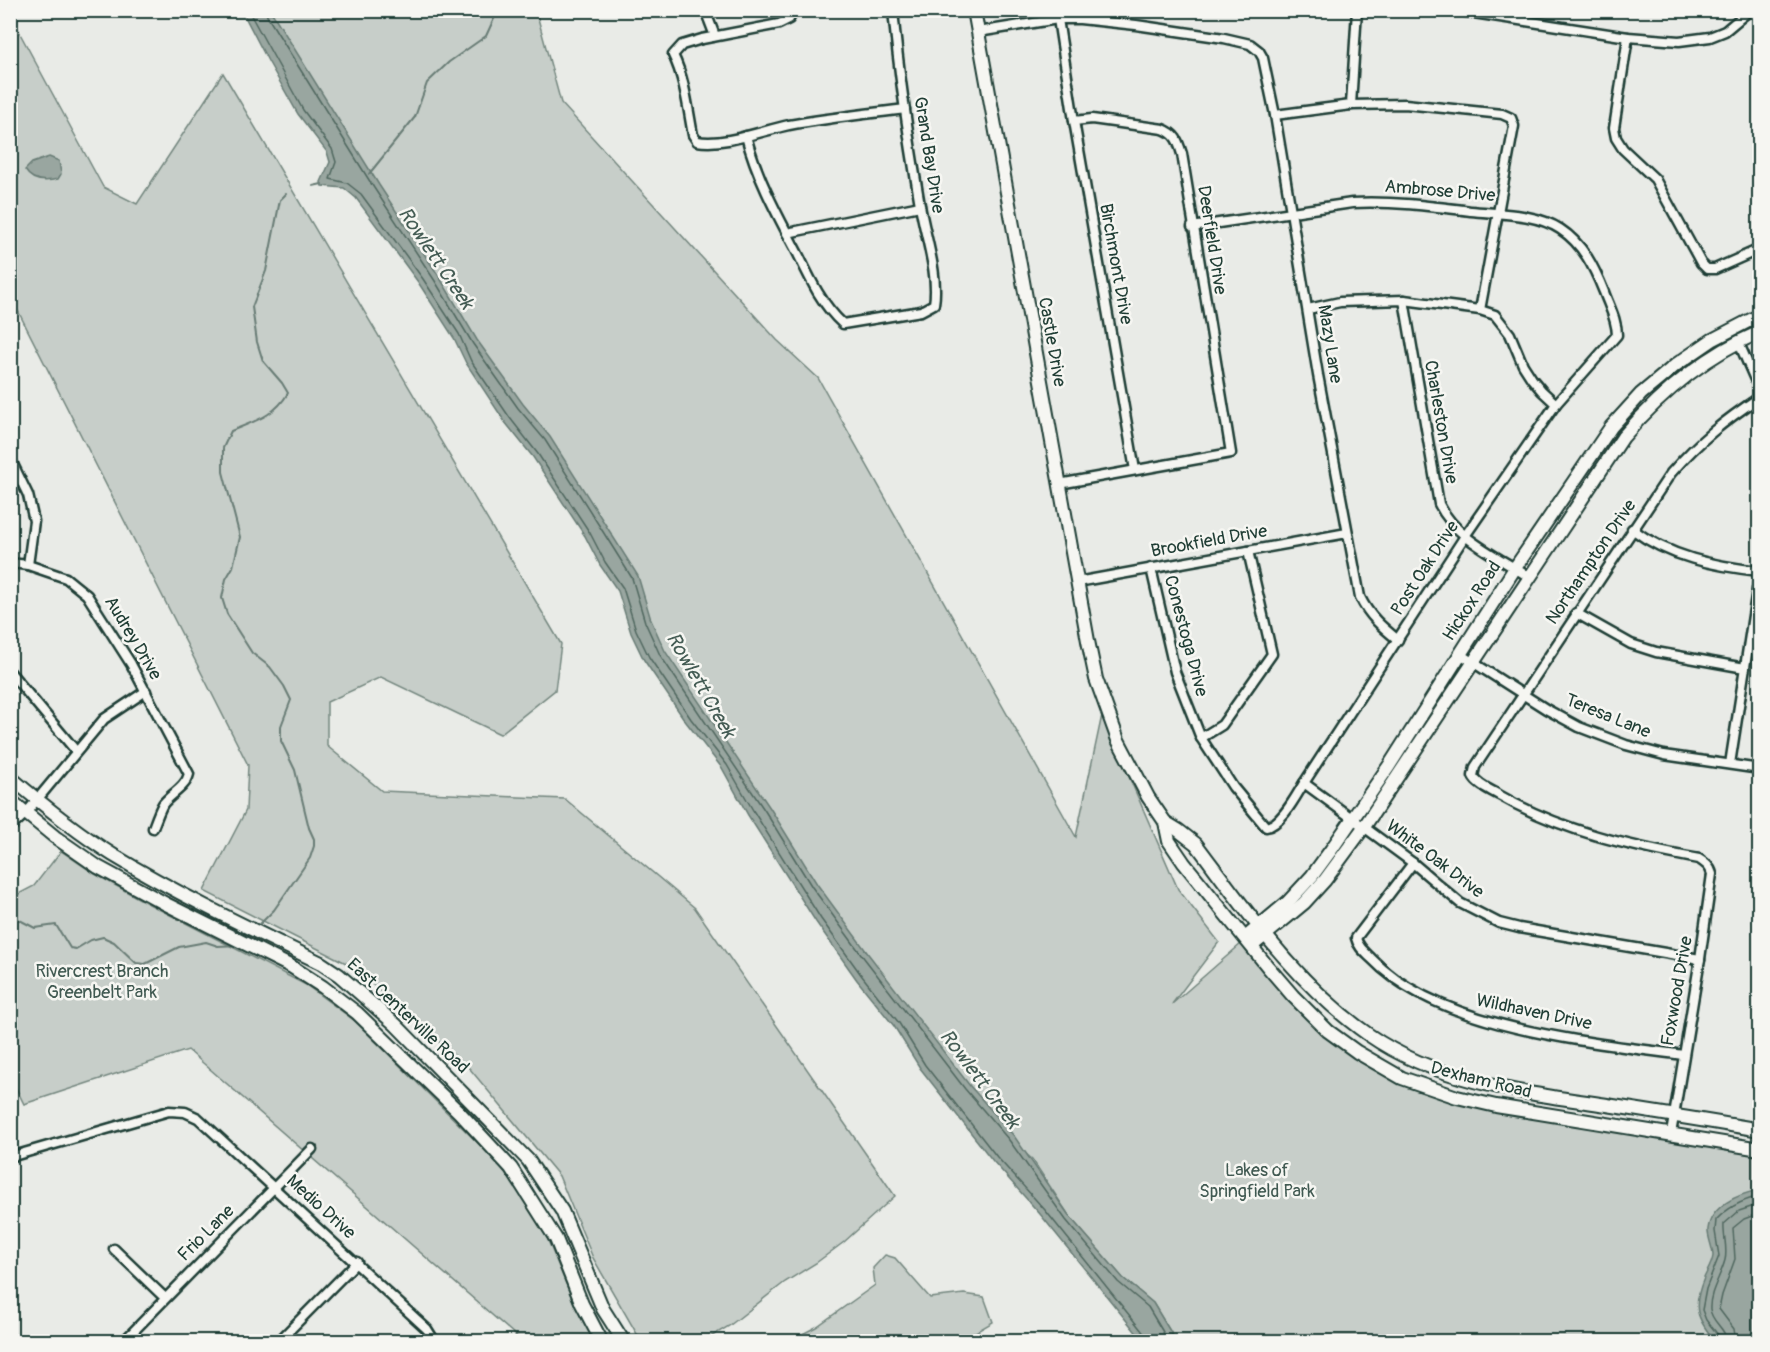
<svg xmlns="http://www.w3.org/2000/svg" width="1770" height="1352" font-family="Pangolin,sans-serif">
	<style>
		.green { fill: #c7cec9; stroke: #73867e; stroke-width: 1.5 }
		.water { fill: #99a6a0; stroke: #687c75; stroke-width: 1.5 }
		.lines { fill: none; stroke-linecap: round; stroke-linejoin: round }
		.shore { stroke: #50675f; stroke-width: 1.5 }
		.stream { stroke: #687c75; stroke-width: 2 }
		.street-casing { stroke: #1f3d34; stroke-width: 13 }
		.secondary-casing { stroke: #1f3d34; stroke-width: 16 }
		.street { stroke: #f6f6f2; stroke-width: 8 }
		.secondary { stroke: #f6f6f2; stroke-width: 12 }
		.labels { text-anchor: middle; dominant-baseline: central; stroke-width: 5; stroke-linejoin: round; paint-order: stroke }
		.street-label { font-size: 18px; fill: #1f3d34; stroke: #f6f6f2 }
		.park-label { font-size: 18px; fill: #415a52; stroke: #f6f6f2 }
		.water-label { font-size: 20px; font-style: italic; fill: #445c54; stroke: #f6f6f2 }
	</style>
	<rect width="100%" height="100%" fill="#e9ebe7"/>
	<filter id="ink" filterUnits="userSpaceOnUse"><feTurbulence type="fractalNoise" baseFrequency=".0167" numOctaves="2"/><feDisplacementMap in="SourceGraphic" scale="12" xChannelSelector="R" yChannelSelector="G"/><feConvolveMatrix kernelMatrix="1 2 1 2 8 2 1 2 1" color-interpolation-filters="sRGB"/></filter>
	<g filter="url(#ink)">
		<g class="green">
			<polygon points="265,11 536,11 561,103 777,340 818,378 1076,837 1102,715 1178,889 1219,942 1172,1004 1242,943 1302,1011 1427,1091 1759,1154 1759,1341 1176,1341 1153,1303 1123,1278 1070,1217 1032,1159 1009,1140 752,814 619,571 485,378"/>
			<polygon points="11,17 103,187 137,204 223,73 561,644 555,690 500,734 381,677 327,702 327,746 382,791 565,799 695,908 895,1196 844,1242 816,1263 785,1282 729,1326 704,1341 641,1341 593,1258 559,1176 470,1069 350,965 204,891 246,810 248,765 11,297"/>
			<polygon points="61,851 95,874 149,904 306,985 355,1021 499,1164 526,1202 547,1238 573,1301 594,1341 522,1341 188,1050 24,1104 11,1078 11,898 34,886"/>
			<polygon points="885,1255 895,1258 930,1298 964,1294 984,1297 993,1322 972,1334 966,1341 789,1341 816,1327 875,1285 873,1268"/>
		</g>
		<g class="water">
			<polygon points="242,11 271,11 379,185 440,278 477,340 523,404 550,437 605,524 638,576 651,620 665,651 770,808 817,884 869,955 970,1086 1014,1136 1070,1217 1123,1278 1153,1303 1176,1341 1143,1341 1040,1214 993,1161 920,1068 894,1026 857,980 816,922 748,815 722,768 686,722 644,660 631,633 618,591 600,565 585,536 533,457 505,422 466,363 454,338 418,282 356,198 344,188 322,186 321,182 330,162 327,152 298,114 268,61"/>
			<path d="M49,157l10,4 2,13 -3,5c-12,3 -26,3 -33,-9l7,-7z"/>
			<path d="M1759,1190v151h-44c-19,-23 -23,-34 -11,-63 3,-7 8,-14 9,-22 0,-8 -6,-20 -5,-27 3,-23 30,-35 51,-39z"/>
		</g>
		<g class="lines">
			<g class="shore">
				<polyline points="248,10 303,110 332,149 336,162 330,179 347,183 361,194 423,279 459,334 471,361 510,418 538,454 590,533 605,562 623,588 636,630 649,657 691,719 727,765 754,812 821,919 862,976 899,1023 925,1065 997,1157 1045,1210 1146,1336 1147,1342"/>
				<polyline points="266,10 267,16 374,188 435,281 473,344 518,408 545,440 600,527 632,578 645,622 660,655 765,811 812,887 864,958 965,1089 1009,1140 1066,1220 1118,1282 1148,1307 1169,1342"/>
				<path d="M1720,1342l-1,-6 -13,-16 -4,-10 4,-21 13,-33 -4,-25 1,-11c12,-13 27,-20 44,-24"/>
				<path d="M1727,1342c-1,-14 -16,-20 -17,-33 -1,-17 11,-33 15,-49 3,-11 -2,-25 -1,-36l15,-13 21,-7"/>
				<polyline points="1736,1342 1734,1329 1719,1309 1722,1295 1735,1259 1733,1228 1744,1219 1760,1213"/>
			</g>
			<g class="stream">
				<polyline points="369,174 415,117 427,83 449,62 486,36 498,10"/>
				<polyline points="313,186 322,184"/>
				<polyline points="10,915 35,928 56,925 70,948 76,949 91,940 103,937 114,942 136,963 145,964 179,947 206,942 218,946 238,945"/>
				<path d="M257,927l17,-17 36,-52 4,-12v-7l-5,-11 -14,-58 -14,-29v-15l10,-26 -7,-14 -14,-19 -18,-14 -25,-39 -5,-16 4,-19 7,-12 7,-30 -17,-65v-24l8,-17c24,-10 44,-15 57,-38l-6,-10 -19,-22 -6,-19 -5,-35 14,-36 14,-71 6,-6"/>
			</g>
			<g class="street-casing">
				<g id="street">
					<polyline points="705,10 715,36"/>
					<path d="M794,10l-5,9 -10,5 -77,15 -20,6 -9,10c12,24 15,54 20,80l4,6c27,5 64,-10 92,-16 38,-7 77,-11 116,-16"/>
					<polyline points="1454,10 1628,37 1679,41 1710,37 1725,31 1750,10"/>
					<polyline points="1058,19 1074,121 1135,470"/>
					<path d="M978,32l80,-13h22l56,6 88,13 26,6 9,7 4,7 12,57 43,260 42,222c9,19 22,30 38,43"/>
					<polyline points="1628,37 1614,128 1616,138 1623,149 1655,179 1701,263 1707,269 1715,269 1760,249"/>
					<polyline points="1351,105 1357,10"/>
					<polyline points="1275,115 1351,105 1405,104 1502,114 1511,118 1514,126 1480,310"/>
					<path d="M746,136c11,42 32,80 52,118 12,25 24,51 45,70l78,-13 13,-7c5,-30 -9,-68 -14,-99 -11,-64 -21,-129 -27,-195"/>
					<polyline points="1760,136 1760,138"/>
					<polyline points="787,233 920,206"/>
					<path d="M1404,300l35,204c17,35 58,52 90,73"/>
					<polyline points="1308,309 1340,302 1404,300 1480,310 1495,315 1510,334 1523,365 1532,379 1542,391 1556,404"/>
					<polyline points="1738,341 1760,391"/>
					<polyline points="10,458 28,495 34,521 28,565"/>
					<path d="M1059,484l172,-31 -49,-299c-4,-13 -6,-20 -19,-25l-71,-10 -18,2"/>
					<path d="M1632,529c37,28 82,37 127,42"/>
					<path d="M10,563l18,2 38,13 21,17 44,69 58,110c-3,13 -18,20 -26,30 -4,7 -7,16 -10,24"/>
					<path d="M1151,568l24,104 26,66 32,49 33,40c15,-2 30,-31 38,-44l161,-247 91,-132 61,-69c0,-15 -8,-29 -13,-43 -10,-25 -21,-48 -44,-63 -25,-16 -60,-15 -89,-18 -40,-5 -79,-10 -119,-8l-160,24"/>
					<polyline points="1077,582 1347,533"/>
					<polyline points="1576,613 1631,644 1656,652 1745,668"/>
					<polyline points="1460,654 1546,709 1579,727 1626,745 1664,755 1760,769"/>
					<polyline points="10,672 76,751"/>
					<polyline points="1201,738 1222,725 1272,654 1248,551"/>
					<polyline points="1730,764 1760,570"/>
					<polyline points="1304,783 1413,863 1460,903 1499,923 1519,928 1700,959"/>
					<polyline points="10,828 26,813 104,719 146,691"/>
					<path d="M1413,863l-57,75c2,9 9,14 16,21 67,70 218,83 311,96"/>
					<path d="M1671,1134l29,-175 12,-85c-2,-8 -7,-11 -13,-15 -70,-13 -138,-28 -200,-64 -8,-5 -22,-10 -26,-19l2,-9 196,-294c29,-33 53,-52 89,-76"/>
					<polyline points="10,1157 169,1111 185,1112 198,1118 427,1329 432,1337 431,1342"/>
					<polyline points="114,1249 165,1298"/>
					<polyline points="123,1342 312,1149"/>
					<polyline points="278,1342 357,1262"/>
				</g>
			</g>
			<g class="secondary-casing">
				<g id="secondary">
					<polyline points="974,10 1088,641 1096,679 1118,740 1148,797 1165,822 1169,841 1184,863 1268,967 1293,996 1328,1031 1357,1052 1402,1078 1457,1097 1496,1106 1760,1149"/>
					<path d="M10,777c33,28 66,55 103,78 66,40 138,74 208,108l18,12 56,49 133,136 34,51 41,98 21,33"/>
					<polyline points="10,800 55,837 98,867 166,904 292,967 323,987 357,1013 459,1112 511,1168 556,1239 582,1304 602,1342"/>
					<path d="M1165,822l13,8 18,14c52,69 101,141 173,191 69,48 157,58 238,70 51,8 102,16 153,25"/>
					<polyline points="1245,938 1288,902 1312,876 1331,850 1389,766 1515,568 1611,427 1641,394 1677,364 1712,340 1760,315"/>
					<path d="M1252,946l52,-43 21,-23 39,-53 259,-390c38,-44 83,-82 137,-105"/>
				</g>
			</g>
			<use href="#street" class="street"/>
			<use href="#secondary" class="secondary"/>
		</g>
	</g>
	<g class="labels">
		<g class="street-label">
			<text transform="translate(929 155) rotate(81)">Grand Bay Drive</text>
			<text transform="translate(1440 191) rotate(5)">Ambrose Drive</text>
			<text transform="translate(1212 240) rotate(81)">Deerfield Drive</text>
			<text transform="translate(1116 264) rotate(80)">Birchmont Drive</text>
			<text transform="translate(1052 342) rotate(80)">Castle Drive</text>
			<text transform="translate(1330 344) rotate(81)">Mazy Lane</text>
			<text transform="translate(1441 422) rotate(80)">Charleston Drive</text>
			<text transform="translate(1209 541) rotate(-10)">Brookfield Drive</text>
			<text transform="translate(1591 562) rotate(-56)">Northampton Drive</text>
			<text transform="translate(1425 568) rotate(-57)">Post Oak Drive</text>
			<text transform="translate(1472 601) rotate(-57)">Hickox Road</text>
			<text transform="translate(1186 636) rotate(75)">Conestoga Drive</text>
			<text transform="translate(133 638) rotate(59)">Audrey Drive</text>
			<text transform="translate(1608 716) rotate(22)">Teresa Lane</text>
			<text transform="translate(1435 859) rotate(37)">White Oak Drive</text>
			<text transform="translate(1677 991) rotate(-80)">Foxwood Drive</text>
			<text transform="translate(1534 1012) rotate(12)">Wildhaven Drive</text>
			<text transform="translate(408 1016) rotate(43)">East Centerville Road</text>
			<text transform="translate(1481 1080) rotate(14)">Dexham Road</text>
			<text transform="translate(321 1207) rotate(42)">Medio Drive</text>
			<text transform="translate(206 1233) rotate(-45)">Frio Lane</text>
		</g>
		<g class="park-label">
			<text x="102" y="971">Rivercrest Branch<tspan x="102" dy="21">Greenbelt Park</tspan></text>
			<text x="1257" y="1170">Lakes of<tspan x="1257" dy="21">Springfield Park</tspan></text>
		</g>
		<g class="water-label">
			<text transform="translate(436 258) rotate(56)">Rowlett Creek</text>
			<text transform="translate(701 685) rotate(60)">Rowlett Creek</text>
			<text transform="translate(980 1079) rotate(53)">Rowlett Creek</text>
		</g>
	</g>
	<rect width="1770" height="1352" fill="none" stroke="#f6f6f2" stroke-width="36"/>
	<rect x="18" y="18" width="1734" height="1316" fill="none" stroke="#1f3d34" stroke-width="2" filter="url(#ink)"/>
</svg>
